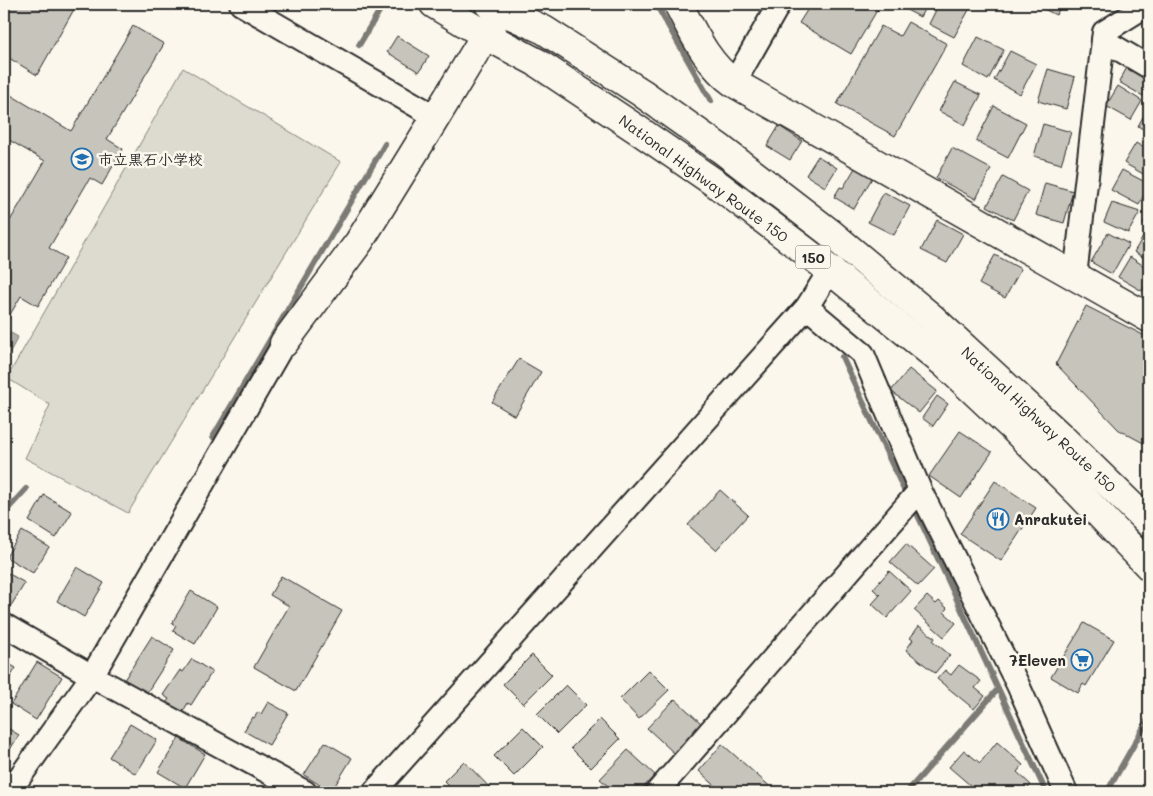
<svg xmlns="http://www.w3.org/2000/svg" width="1153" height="796" font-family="Mali,'Klee One',sans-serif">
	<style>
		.green { fill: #dddad0; stroke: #84827e }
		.water { fill: #b1afa7; stroke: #7b7a75 }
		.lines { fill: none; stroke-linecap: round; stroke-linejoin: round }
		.stream { stroke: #7b7a75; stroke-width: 6 }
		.building { fill: #c7c4bc; stroke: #2b2b2b }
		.street-casing { stroke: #2b2b2b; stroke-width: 26 }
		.secondary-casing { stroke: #2b2b2b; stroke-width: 31 }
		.highway-casing { stroke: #2b2b2b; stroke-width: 31 }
		.street { stroke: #fbf7ec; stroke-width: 22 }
		.secondary { stroke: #fbf7ec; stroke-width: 28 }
		.highway { stroke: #fbf7ec; stroke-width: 28 }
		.labels { text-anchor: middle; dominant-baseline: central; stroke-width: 5; stroke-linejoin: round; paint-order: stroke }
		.shield { fill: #fbf7ec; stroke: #696865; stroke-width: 1 }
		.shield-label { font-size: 14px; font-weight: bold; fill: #2b2b2b }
		.poi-label { font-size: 15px; font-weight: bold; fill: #2b2b2b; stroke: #fbf7ec; text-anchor: start }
		.street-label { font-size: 15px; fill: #2b2b2b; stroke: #fbf7ec }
	</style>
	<rect width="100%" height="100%" fill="#fbf7ec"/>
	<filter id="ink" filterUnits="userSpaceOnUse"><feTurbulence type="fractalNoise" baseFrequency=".02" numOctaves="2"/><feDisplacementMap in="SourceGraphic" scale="10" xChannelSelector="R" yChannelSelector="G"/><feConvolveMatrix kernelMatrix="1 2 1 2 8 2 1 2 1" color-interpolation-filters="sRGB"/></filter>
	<g filter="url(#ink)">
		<polygon class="green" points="183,68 341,162 128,513 25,458 50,405 7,378"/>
		<polygon class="water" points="4,329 18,337 4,363"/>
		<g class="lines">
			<g class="stream">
				<polyline points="656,4 711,101"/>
				<polyline points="359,45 383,5"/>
				<polyline points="842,357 906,494"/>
				<polyline points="213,437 385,144"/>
				<polyline points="916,511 1046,792"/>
				<polyline points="4,513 26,489"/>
				<polyline points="907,792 998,689"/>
				<polyline points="1107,792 1149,718"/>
			</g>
		</g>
		<g class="building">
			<polygon points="4,4 77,4 37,75 4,55"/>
			<polygon points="811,4 873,4 879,7 851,54 799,23"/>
			<polygon points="895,4 927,4 920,17"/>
			<polygon points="939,4 962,4 970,8 954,37 929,24"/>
			<polygon points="1034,4 1062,4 1056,15"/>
			<polygon points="908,22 947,44 895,136 837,104 881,26 900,36"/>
			<polygon points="133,26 164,44 107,139 123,149 102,185 90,178 49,248 66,258 38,306 21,296 5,323 4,231 45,161 9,140 4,149 4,91 71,131"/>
			<polygon points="397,36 429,56 419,72 387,52"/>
			<polygon points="978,37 1004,50 988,80 963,66"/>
			<polygon points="1010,51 1036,64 1020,94 994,80"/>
			<polygon points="1130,62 1149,73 1149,86 1143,96 1119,82"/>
			<polygon points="1048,69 1075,77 1066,109 1038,101"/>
			<polygon points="955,82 981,95 965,125 939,111"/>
			<polygon points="1118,86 1142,101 1131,120 1106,106"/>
			<polygon points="994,106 1026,123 1008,158 976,141"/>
			<polygon points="1149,106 1149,133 1138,126"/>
			<polygon points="1043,124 1071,132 1061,164 1034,156"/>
			<polygon points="779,126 802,141 790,160 767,146"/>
			<polygon points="1136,143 1149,151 1149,167 1145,175 1124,163"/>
			<polygon points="952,148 991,169 976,199 936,178"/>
			<polygon points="818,156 837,168 825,187 806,175"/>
			<polygon points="855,168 872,178 854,209 834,197 840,187 843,188"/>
			<polygon points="1122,170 1149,184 1139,205 1111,190"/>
			<polygon points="1003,177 1028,191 1013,220 987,206"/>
			<polygon points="1045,183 1073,191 1064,223 1036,215"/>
			<polygon points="884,192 910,206 894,235 868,222"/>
			<polygon points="1112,203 1140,212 1128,233 1104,222"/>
			<polygon points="1149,213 1149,227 1143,224"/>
			<polygon points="937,220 963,234 947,263 921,250"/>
			<polygon points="1146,232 1149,234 1149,261 1134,252"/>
			<polygon points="1108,233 1129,244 1112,274 1091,262"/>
			<polygon points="995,255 1021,269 1005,298 979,284"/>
			<polygon points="1130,257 1149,269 1149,279 1142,291 1118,277"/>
			<polygon points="1086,306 1149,338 1149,446 1119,430 1056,364"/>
			<polygon points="519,359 541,372 515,416 492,402"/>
			<polygon points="909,369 937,391 919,413 891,391"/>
			<polygon points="937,396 948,404 933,426 922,418"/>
			<polygon points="960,431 992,452 961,498 929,476"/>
			<polygon points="995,481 1036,508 1001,561 960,534"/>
			<polygon points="720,490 748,515 716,550 688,525"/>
			<polygon points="44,495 72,512 56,538 29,521"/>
			<polygon points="22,531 49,547 33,573 6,557"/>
			<polygon points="906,544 934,569 918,586 890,562"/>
			<polygon points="77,567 104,583 84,617 57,601"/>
			<polygon points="4,571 25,583 9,609 4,606"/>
			<polygon points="889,571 911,591 887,618 872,604 880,595 873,589"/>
			<polygon points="281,576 342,611 296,691 254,667 289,606 270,595"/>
			<polygon points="191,591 217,607 195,644 173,631 176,626 172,623"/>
			<polygon points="927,596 936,604 939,601 947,608 944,612 956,623 944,637 914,610"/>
			<polygon points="1084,623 1114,640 1086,686 1083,684 1078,693 1051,677"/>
			<polygon points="919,626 935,638 933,641 950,655 935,673 906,650 913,640 910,638"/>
			<polygon points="152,636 174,650 146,694 124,680"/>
			<polygon points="532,655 552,675 523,704 503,684"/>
			<polygon points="192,659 212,672 191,705 188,703 182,713 166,703 169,699 163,695 180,670 183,672"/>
			<polygon points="4,661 16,668 4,687"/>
			<polygon points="37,662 62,677 36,720 11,704"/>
			<polygon points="959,665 981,681 975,688 985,696 974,709 937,679 945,670 951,675"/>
			<polygon points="649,670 669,690 639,719 620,699"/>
			<polygon points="566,685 586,705 557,734 537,714"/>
			<polygon points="675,699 702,724 674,753 647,728"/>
			<polygon points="268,702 288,713 269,745 244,731 252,717 254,718 258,712 261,714"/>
			<polygon points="600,719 620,739 591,768 571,748"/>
			<polygon points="130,724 157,740 136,774 109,757"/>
			<polygon points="4,726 19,735 4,759"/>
			<polygon points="523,727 543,747 514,776 494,756"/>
			<polygon points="179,738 205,754 185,788 158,772"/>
			<polygon points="325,742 352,758 331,792 304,775"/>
			<polygon points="997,742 1023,765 1017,772 1031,785 1024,792 999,792 993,787 989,792 978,792 949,767 964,750 980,763"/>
			<polygon points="722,744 775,791 775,792 722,792 699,771"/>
			<polygon points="628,750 655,775 639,792 615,792 600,779"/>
			<polygon points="464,761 493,791 492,792 455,792 444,781"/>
		</g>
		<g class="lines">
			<g class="street-casing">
				<g id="street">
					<polyline points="241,4 436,117"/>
					<polyline points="1103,40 1149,67"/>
					<polyline points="734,83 779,4"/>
					<polyline points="1075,276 1104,32 1149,4"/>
					<polyline points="807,307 863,354 920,490 1018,685 1066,792"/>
					<polyline points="4,625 92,676 305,792"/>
					<polyline points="9,792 92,676 284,343"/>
					<polyline points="374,792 807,307 830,270"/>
					<polyline points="657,792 920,490"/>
				</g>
			</g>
			<g class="secondary-casing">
				<g id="secondary">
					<path d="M678,4c15,28 29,60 56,79l415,235"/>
					<polyline points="284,343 359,242 436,117 504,4"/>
				</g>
			</g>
			<g class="highway-casing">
				<g id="highway">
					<polyline points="434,4 485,35 536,62 638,130 718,185 830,270 945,364 1011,426 1080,494 1149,566"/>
					<polyline points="489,4 500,10 544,30 642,93 721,149 829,232 932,318 1060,436 1149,523"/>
				</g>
			</g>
			<use href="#street" class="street"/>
			<use href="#secondary" class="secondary"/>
			<use href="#highway" class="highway"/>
		</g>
	</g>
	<defs>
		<g id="school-ring" transform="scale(1.125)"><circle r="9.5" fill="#fbf7ec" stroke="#1f6fb2" stroke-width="1.5"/><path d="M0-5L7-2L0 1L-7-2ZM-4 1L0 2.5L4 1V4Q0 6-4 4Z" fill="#1f6fb2"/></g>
		<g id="restaurant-ring" transform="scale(1.125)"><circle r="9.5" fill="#fbf7ec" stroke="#1f6fb2" stroke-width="1.5"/><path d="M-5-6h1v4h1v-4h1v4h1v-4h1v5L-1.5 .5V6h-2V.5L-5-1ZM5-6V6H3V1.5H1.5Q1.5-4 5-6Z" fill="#1f6fb2"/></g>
		<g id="supermarket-ring" transform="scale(1.125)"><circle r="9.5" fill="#fbf7ec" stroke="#1f6fb2" stroke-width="1.5"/><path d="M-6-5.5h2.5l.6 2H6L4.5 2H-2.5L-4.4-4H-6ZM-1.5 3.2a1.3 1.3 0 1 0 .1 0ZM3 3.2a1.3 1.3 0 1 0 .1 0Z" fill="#1f6fb2"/></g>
	</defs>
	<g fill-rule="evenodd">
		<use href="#school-ring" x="82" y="159"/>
		<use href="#restaurant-ring" x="998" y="519"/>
		<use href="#supermarket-ring" x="1082" y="660"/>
	</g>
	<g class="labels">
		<rect class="shield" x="795.5" y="245.5" width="35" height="23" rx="4"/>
		<g class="shield-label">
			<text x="813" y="257">150</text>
		</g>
		<g class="poi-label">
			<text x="98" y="159">市立黒石小学校</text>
			<text x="1014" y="519">Anrakutei</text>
			<text x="1066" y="660" text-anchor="end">7Eleven</text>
		</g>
		<g class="street-label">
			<text transform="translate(704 178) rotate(36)">National Highway Route 150</text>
			<text transform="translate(1039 419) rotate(43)">National Highway Route 150</text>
		</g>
	</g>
	<rect width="1153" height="796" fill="none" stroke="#fbf7ec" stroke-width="20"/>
	<rect x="10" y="10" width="1133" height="776" fill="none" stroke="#2b2b2b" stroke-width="2" filter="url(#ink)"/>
</svg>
